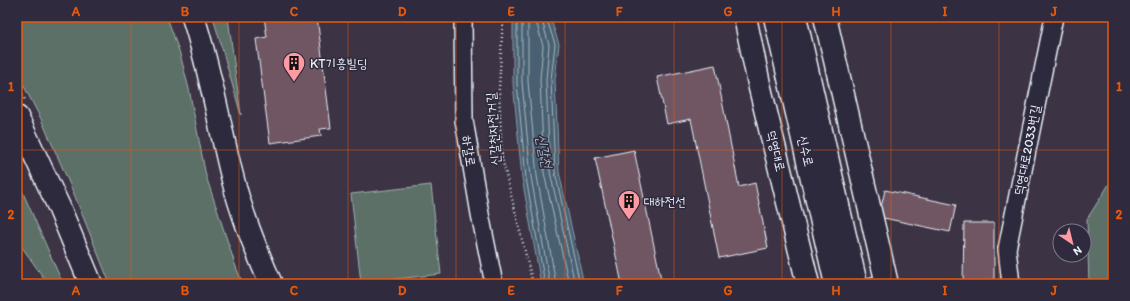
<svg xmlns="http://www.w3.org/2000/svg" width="1130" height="301" font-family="Itim,'Poor Story',sans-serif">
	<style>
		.green { fill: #5b6f68; stroke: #a2b0b0 }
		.water { fill: #496172; stroke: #899ba8 }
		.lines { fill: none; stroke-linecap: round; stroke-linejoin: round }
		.shore { stroke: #a8b7c2; stroke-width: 1 }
		.building { fill: #6f5762; stroke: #e8f1f8 }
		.lane-casing { stroke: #e8f1f8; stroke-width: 12 }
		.street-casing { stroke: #e8f1f8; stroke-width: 20 }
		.secondary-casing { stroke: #e8f1f8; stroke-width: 25 }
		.primary-casing { stroke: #e8f1f8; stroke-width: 25 }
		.highway-casing { stroke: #e8f1f8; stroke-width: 25 }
		.path { stroke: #e8f1f8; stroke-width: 2.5; stroke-dasharray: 1 3; stroke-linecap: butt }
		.lane { stroke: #2f2a3d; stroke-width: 9 }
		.street { stroke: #2f2a3d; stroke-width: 17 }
		.secondary { stroke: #2f2a3d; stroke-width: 22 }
		.primary { stroke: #2f2a3d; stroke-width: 22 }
		.highway { stroke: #2f2a3d; stroke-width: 22 }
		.grid { fill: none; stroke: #e8590c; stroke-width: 1; stroke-opacity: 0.55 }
		.labels { text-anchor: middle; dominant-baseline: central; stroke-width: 3; stroke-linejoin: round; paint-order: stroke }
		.poi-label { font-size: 13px; fill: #e8f1f8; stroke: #2f2a3d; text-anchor: start }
		.street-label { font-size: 13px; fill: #e8f1f8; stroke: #2f2a3d }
		.water-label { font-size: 14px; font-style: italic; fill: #a8b7c2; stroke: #2f2a3d }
		.neatline { fill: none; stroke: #e8590c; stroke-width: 1.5 }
		.grid-label { font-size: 13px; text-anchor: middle; font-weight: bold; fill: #e8590c }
	</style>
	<rect width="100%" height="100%" fill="#3c3344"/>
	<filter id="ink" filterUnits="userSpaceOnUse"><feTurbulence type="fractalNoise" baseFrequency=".025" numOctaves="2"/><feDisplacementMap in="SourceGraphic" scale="8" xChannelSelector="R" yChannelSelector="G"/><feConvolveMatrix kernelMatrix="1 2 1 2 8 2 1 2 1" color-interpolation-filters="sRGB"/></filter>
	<g filter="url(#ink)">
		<g class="green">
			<polygon points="17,17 167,17 180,54 189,89 206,176 236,267 243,284 110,284 74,194 41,119 17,73"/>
			<polygon points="213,17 228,17 241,115"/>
			<polygon points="1113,178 1113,284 1089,284 1087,219"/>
			<polygon points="17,179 63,284 48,284 17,240"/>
			<polygon points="431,185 441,274 361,283 351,194"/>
		</g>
		<polygon class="water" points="513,17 550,17 559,44 555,80 559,172 584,284 541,284 522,178 513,83"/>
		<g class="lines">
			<g class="shore">
				<polyline points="517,17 517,83 526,178 545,284"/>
				<polyline points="522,17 522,82 531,177 550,284"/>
				<polyline points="528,17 528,82 537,176 556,284"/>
				<polyline points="535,17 543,46 540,79 544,173 569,284"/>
				<polyline points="541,17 549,45 546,80 550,172 575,284"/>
				<polyline points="546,17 555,44 551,80 555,172 580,284"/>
			</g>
		</g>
		<g class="building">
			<polygon points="264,17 317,17 331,128 320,129 321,136 270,143 256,39 267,37"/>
			<polygon points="715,65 739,187 755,183 768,248 719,258 691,119 667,124 657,77"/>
			<polygon points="634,150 662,284 622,284 595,158"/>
			<polygon points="885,190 956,205 950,232 879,217"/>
			<polygon points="964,223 994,223 994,284 963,284"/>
		</g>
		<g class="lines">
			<g class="lane-casing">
				<polyline id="lane" points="863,284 886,279"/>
			</g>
			<g class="street-casing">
				<g id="street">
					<polyline points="463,17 464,120 480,214 494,284"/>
					<polyline points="1011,284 1007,249 1054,17"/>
				</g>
			</g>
			<g class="secondary-casing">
				<g id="secondary">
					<polyline points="745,17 759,84 808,284"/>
					<polyline points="825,17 887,284"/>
				</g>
			</g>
			<g class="primary-casing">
				<g id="primary">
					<polyline points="775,17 836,284"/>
					<polyline points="795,17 856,284"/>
				</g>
			</g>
			<g class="highway-casing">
				<g id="highway">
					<path d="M193,17c17,51 25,103 38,155 9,38 24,76 40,112"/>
					<polyline points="17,117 59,207 91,284"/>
				</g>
			</g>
			<g class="path">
				<polyline points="503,17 499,89 502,158 533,284"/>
				<polyline points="17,84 25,100"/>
			</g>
			<use href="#lane" class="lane"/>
			<use href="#street" class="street"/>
			<use href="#secondary" class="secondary"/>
			<use href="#primary" class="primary"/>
			<use href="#highway" class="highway"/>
		</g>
	</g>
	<path class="grid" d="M131,17v267M239,17v267M348,17v267M456,17v267M565,17v267M674,17v267M782,17v267M891,17v267M999,17v267M17,150h1096"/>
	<defs>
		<g id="building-pin" transform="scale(1.15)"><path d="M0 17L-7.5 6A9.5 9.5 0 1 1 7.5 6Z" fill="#ff9aa2" stroke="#2f2a3d"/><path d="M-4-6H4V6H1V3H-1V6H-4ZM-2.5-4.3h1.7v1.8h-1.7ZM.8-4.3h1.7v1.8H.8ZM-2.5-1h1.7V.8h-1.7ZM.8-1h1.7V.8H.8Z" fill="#111"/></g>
	</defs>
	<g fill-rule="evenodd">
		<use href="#building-pin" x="294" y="63"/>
		<use href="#building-pin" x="629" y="201"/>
	</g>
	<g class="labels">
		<g class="poi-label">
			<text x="310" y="63">KT기흥빌딩</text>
			<text x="644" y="201">대하전선</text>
		</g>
		<g class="street-label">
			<text transform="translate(493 129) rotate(-94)">신갈천자전거길</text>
			<text transform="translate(1027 150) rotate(-79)">덕영대로2033번길</text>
			<text transform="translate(469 151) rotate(81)">하갈로</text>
			<text transform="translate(776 151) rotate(76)">덕영대로</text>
			<text transform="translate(806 151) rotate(77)">신수로</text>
		</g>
		<g class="water-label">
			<text transform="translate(544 151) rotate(79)">신갈천</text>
		</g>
	</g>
	<rect width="1130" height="301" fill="none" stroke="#2f2a3d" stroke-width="44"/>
	<g transform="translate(1072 243) rotate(145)"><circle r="19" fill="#2f2a3d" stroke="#797a88"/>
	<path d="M0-3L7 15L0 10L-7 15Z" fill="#ff9aa2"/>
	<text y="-6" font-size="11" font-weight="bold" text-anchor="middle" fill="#e8f1f8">N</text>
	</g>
	<rect x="22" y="22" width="1086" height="257" class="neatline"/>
	<g class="grid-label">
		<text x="76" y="16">A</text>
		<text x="185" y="16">B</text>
		<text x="294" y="16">C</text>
		<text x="402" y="16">D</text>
		<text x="511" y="16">E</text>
		<text x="619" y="16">F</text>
		<text x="728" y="16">G</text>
		<text x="836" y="16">H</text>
		<text x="945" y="16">I</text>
		<text x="1054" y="16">J</text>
		<text x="11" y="91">1</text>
		<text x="1119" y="91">1</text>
		<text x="11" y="219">2</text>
		<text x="1119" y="219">2</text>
		<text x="76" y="295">A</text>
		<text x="185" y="295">B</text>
		<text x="294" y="295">C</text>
		<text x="402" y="295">D</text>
		<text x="511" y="295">E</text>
		<text x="619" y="295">F</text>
		<text x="728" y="295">G</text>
		<text x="836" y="295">H</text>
		<text x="945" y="295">I</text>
		<text x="1054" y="295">J</text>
	</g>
</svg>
